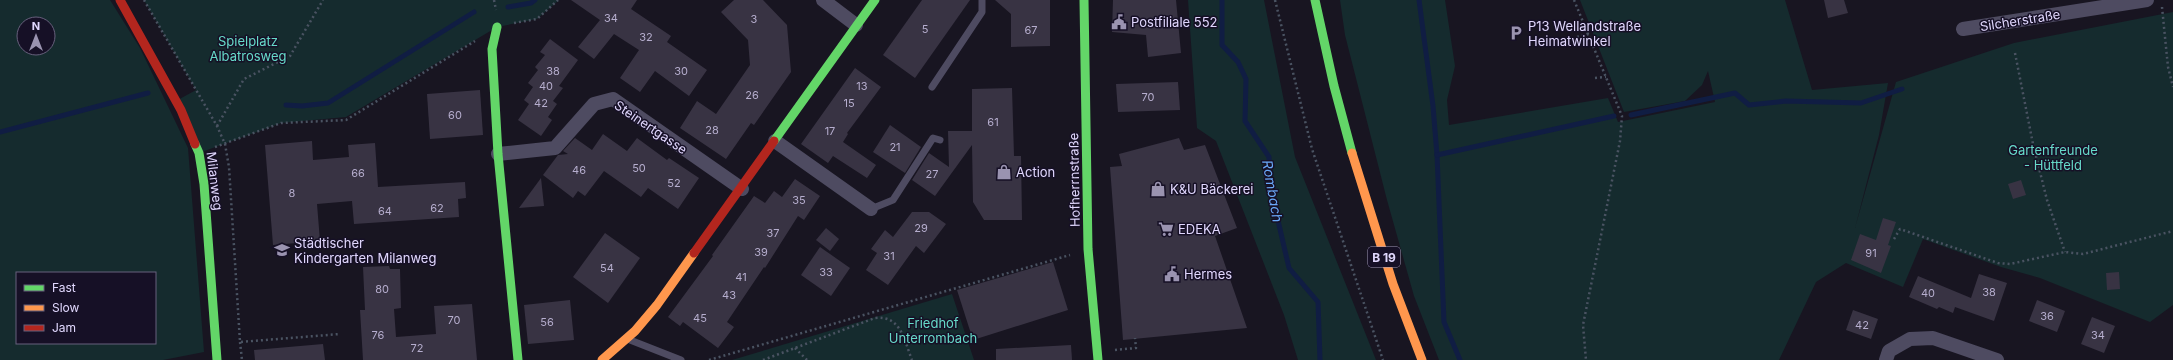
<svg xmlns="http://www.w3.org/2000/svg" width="2173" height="360" font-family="Inter,sans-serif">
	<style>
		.green { fill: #152b2e; fill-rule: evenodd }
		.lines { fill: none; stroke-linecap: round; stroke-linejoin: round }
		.stream { stroke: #101d43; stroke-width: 5 }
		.building { fill: #383343 }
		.path { stroke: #4a5362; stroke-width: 2.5; stroke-dasharray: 2 3; stroke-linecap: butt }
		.lane { stroke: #4e4b61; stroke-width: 7 }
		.street { stroke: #4e4b61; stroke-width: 14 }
		.fast { stroke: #63d668; stroke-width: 9 }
		.slow { stroke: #ff974d; stroke-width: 9 }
		.jam { stroke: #b3261e; stroke-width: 9 }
		.labels { text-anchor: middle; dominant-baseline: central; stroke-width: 3; stroke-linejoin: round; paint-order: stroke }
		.number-label { font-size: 11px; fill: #b6aece }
		.shield { fill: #161026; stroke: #a39bbc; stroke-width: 1 }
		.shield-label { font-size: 12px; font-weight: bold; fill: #e0d7fd }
		.street-label { font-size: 13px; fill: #e0d7fd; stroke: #161026 }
		.poi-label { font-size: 13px; fill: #e0d7fd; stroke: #161026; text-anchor: start }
		.park-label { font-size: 13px; fill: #66dac9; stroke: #161026 }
		.water-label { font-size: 14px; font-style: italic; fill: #6aa8f8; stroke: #161026 }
	</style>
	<rect width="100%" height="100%" fill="#181521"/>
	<g class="green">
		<path d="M0,0h110l30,48 48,100 16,204 -41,8h-163zM24,24h24v24h-24zM17,273h138v70h-138z"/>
		<polygon points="144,0 559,0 537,19 497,27 346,117 281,123 199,153 176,101 196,90"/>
		<polygon points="1188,0 1264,0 1295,157 1376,360 1298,360 1284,315 1216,141 1197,128"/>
		<polygon points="1340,0 1445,0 1455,66 1447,100 1449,125 1608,98 1618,122 1715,102 1708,71 1702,85 1685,101 1624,112 1580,0 1785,0 1812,90 1888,83 1879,135 1855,228 1896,82 2014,43 2173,12 2173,305 2150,322 2040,278 2001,267 1923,239 1903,287 1846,263 1816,282 1779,360 1439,360 1414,296 1387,200 1345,35"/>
		<polygon points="952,294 974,360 732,360"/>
	</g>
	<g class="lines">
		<g class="stream">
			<polyline points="1222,0 1222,45 1238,62 1246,79 1245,121 1269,157 1270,186 1289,268 1318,302 1320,360"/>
			<polyline points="1419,0 1433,106 1437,155 1444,322 1460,360"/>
			<polyline points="508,7 531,3 535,0"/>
			<polyline points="286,105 302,106 328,103 474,12"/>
			<polyline points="1631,115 1735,93 1749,105 1786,101 1861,103 1902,89"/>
			<polyline points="0,132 148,93"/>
			<polyline points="1437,155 1614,116"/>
		</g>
	</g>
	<g class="building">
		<polygon points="571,0 637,0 631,9 671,36 667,42 707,70 689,96 655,71 640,92 620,78 639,50 614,34 594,59 578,47 600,20"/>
		<polygon points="734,0 763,0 787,25 791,72 754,125 751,123 726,159 680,128 697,101 716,114 750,65 748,40 721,12"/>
		<polygon points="922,0 970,0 915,78 883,55"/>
		<polygon points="995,0 1050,0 1050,46 1011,47 1011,14"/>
		<polygon points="1113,0 1176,0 1181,53 1148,57 1146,35 1112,32"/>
		<polygon points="1824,0 1844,0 1848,13 1828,18"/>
		<polygon points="550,39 578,60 559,86 563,88 553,101 557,104 548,117 552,120 541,136 518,120 529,104 524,100 533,87 528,83 538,70 535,67 545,55 540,52"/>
		<polygon points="855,68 881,87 847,133 848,134 843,142 876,165 867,178 833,156 828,163 801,144"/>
		<polygon points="1178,82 1180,110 1118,112 1116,84"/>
		<polygon points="1012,88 1014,156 1021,156 1022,220 984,220 973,202 972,145 935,196 912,180 929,153 949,167 948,131 972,131 972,89"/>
		<polygon points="480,90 483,135 430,139 427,94"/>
		<polygon points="890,125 921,147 905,173 873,152"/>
		<polygon points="603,134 627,151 637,138 667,160 669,158 699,178 678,209 648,188 641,197 604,171 585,196 578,191 573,198 543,175 558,155 568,154 563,151 575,138 592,150"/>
		<polygon points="1179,138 1184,150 1205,145 1237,228 1215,236 1247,328 1123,340 1110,167 1122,166 1119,154"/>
		<polygon points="312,141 313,160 349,157 348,145 375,143 378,187 465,182 466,198 458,199 459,217 354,224 352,201 317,204 320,241 273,245 265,145"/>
		<polygon points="541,178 544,206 519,208"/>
		<polygon points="795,179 820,196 804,220 798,216 765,268 764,267 727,322 734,327 718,348 683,322 680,326 668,317 713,256 712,255 754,196 765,203 774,191 782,197"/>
		<polygon points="2021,180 2026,195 2013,199 2008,184"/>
		<polygon points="912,212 929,212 946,224 924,253 916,246 888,285 866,270 877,253 871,249 885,230 893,237"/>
		<polygon points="1883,218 1896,222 1888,245 1891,246 1881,273 1851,260 1860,234 1876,240"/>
		<polygon points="826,228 839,239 830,251 816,240"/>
		<polygon points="605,233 640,258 608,303 573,277"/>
		<polygon points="820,247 850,268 831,296 801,275"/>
		<polygon points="1053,262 1068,310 973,340 957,290"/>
		<polygon points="389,266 390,269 400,269 401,308 394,309 396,337 436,334 434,306 472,304 477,360 363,360 360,310 365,310 363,267"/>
		<polygon points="2119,272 2120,289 2107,290 2106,273"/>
		<polygon points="1979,274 2007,283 1994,321 1955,307 1953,313 1939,307 1937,309 1909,297 1918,276 1971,298"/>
		<polygon points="570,300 574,340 528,344 524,305"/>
		<polygon points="2037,300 2065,311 2057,332 2029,321"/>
		<polygon points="1853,310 1878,319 1871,339 1846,330"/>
		<polygon points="2092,317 2115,326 2104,353 2081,344"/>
		<polygon points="323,344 325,360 255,360 254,350"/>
		<polygon points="1071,345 1072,360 996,360 996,349"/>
	</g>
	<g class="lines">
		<g class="path">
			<polyline points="144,0 217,126 225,144 229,167 240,342 340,334"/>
			<polyline points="494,0 496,10"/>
			<polyline points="1275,0 1312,149 1383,360"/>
			<polyline points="1574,0 1622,116 1620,141 1583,325 1586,360"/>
			<polyline points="2162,7 2168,67 2173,87"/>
			<polyline points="514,23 537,19 558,0"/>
			<polyline points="1577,37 1589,34"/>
			<polyline points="2015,53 2033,144 2047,200 2065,252"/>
			<polyline points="1595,78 1606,77"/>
			<polyline points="217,126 244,79 290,56 323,0"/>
			<polyline points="215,147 281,123 346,120 475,41"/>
			<polyline points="1894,239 1900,229 1998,263 2010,264 2065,252 2083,254 2173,231"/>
			<polyline points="240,342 242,360"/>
			<polyline points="795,348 807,360"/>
			<polyline points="1115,350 1136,348 1135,338"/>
			<polyline points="709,360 1070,255"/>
			<path d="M763,360l112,-42c26,-3 29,22 37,42"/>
		</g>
		<g class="lane">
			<polyline points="932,87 982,12 982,0"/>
			<polyline points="871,209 893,200 933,138 940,140"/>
			<polyline points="630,340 681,360"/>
		</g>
		<g class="street">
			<polyline points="823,0 856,25"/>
			<polyline points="1963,29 2147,0"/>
			<polyline points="775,141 871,209"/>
			<polyline points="498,154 555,148 594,104 613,99 742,189"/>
			<polyline points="1886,360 1889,351 1910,339 1933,338 1997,360"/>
		</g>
		<g class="fast">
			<polyline points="1084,0 1088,249 1098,360"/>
			<polyline points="1315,0 1334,86 1352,153"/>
			<polyline points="497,27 492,49 498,154 518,360"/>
			<polyline points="774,141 875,0"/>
			<polyline points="195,144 199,153 204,184 217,360"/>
		</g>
		<g class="slow">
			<polyline points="1352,153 1393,284 1422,360"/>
			<polyline points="602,360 635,331 657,305 694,253"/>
		</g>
		<g class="jam">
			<polyline points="120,0 181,110 195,144"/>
			<polyline points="694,253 774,141"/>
		</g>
	</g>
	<defs>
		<g id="civic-bare" transform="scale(1.2)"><path d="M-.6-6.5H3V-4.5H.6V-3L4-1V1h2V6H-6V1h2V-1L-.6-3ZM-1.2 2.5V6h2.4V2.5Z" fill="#9a93b0" stroke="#161026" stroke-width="2.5" paint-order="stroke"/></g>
		<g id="parking-bare" transform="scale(1.2)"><path d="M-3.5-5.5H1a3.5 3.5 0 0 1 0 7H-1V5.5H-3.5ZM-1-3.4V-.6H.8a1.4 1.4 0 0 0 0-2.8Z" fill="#9a93b0" stroke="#161026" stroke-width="2.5" paint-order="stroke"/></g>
		<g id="shop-bare" transform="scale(1.2)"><path d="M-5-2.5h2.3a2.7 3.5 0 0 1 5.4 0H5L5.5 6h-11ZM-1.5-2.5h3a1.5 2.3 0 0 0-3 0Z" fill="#9a93b0" stroke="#161026" stroke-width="2.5" paint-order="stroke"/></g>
		<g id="supermarket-bare" transform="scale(1.2)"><path d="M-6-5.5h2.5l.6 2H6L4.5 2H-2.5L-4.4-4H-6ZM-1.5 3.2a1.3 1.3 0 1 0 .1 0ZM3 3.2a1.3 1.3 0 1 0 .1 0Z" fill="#9a93b0" stroke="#161026" stroke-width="2.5" paint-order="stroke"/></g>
		<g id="school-bare" transform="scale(1.2)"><path d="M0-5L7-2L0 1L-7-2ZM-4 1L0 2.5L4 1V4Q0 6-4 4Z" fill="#9a93b0" stroke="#161026" stroke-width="2.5" paint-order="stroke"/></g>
	</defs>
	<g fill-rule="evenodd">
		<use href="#civic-bare" x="1119" y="22"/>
		<use href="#parking-bare" x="1516" y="33"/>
		<use href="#shop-bare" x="1004" y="172"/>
		<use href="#shop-bare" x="1158" y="189"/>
		<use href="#supermarket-bare" x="1166" y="229"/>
		<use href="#school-bare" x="282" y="250"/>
		<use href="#civic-bare" x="1172" y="274"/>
	</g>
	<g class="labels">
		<g class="number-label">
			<text x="611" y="18">34</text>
			<text x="754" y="19">3</text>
			<text x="925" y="29">5</text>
			<text x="1031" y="30">67</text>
			<text x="646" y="37">32</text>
			<text x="553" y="71">38</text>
			<text x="681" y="71">30</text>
			<text x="546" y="86">40</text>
			<text x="862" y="86">13</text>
			<text x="752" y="95">26</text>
			<text x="1148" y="97">70</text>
			<text x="541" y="103">42</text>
			<text x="849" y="103">15</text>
			<text x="455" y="115">60</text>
			<text x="993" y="122">61</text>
			<text x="712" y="130">28</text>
			<text x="830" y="131">17</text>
			<text x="895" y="147">21</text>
			<text x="639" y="168">50</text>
			<text x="579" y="170">46</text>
			<text x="358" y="173">66</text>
			<text x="932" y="174">27</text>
			<text x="674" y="183">52</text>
			<text x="292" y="193">8</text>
			<text x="799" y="200">35</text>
			<text x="437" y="208">62</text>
			<text x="385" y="211">64</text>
			<text x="921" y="228">29</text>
			<text x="773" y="233">37</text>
			<text x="761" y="252">39</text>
			<text x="1871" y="253">91</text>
			<text x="889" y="256">31</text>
			<text x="607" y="268">54</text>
			<text x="826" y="272">33</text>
			<text x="741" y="277">41</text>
			<text x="382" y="289">80</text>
			<text x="1989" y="292">38</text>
			<text x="1928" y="293">40</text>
			<text x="729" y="295">43</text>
			<text x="2047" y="316">36</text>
			<text x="700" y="318">45</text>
			<text x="454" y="320">70</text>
			<text x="547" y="322">56</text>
			<text x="1862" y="325">42</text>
			<text x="378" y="335">76</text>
			<text x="2098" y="335">34</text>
			<text x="417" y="348">72</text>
		</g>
		<rect class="shield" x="1368" y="247" width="32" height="20" rx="3"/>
		<g class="shield-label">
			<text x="1384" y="257">B 19</text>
		</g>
		<g class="street-label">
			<text transform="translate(2020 20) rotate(-9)">Silcherstraße</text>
			<text transform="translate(651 127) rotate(34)">Steinertgasse</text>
			<text transform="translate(1074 180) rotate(-91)">Hofherrnstraße</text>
			<text transform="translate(215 181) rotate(83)">Milanweg</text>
		</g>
		<g class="poi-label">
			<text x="1131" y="22">Postfiliale 552</text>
			<text x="1528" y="26">P13 Wellandstraße<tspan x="1528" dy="15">Heimatwinkel</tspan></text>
			<text x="1016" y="172">Action</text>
			<text x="1170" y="189">K&amp;U Bäckerei</text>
			<text x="1178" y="229">EDEKA</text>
			<text x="294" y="243">Städtischer<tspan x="294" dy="15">Kindergarten Milanweg</tspan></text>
			<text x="1184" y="274">Hermes</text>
		</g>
		<g class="park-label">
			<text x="248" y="41">Spielplatz<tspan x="248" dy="15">Albatrosweg</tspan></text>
			<text x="2053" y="150">Gartenfreunde<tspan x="2053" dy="15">- Hüttfeld</tspan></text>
			<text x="933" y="323">Friedhof<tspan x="933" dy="15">Unterrombach</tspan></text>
		</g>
		<g class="water-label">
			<text transform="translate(1273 191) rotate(80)">Rombach</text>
		</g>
	</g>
	<rect x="16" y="272" width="140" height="72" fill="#161026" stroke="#67607c"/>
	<rect x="24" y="285" width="20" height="6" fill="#63d668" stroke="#67607c"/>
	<text x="52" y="292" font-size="12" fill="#e0d7fd">Fast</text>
	<rect x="24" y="305" width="20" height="6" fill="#ff974d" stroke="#67607c"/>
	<text x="52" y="312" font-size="12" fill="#e0d7fd">Slow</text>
	<rect x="24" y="325" width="20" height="6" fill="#b3261e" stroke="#67607c"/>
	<text x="52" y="332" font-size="12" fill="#e0d7fd">Jam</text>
	<g transform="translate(36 36)"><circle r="19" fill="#161026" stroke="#67607c"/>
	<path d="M0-3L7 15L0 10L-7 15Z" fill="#9a93b0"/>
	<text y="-6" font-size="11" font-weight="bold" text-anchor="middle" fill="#e0d7fd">N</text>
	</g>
</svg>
